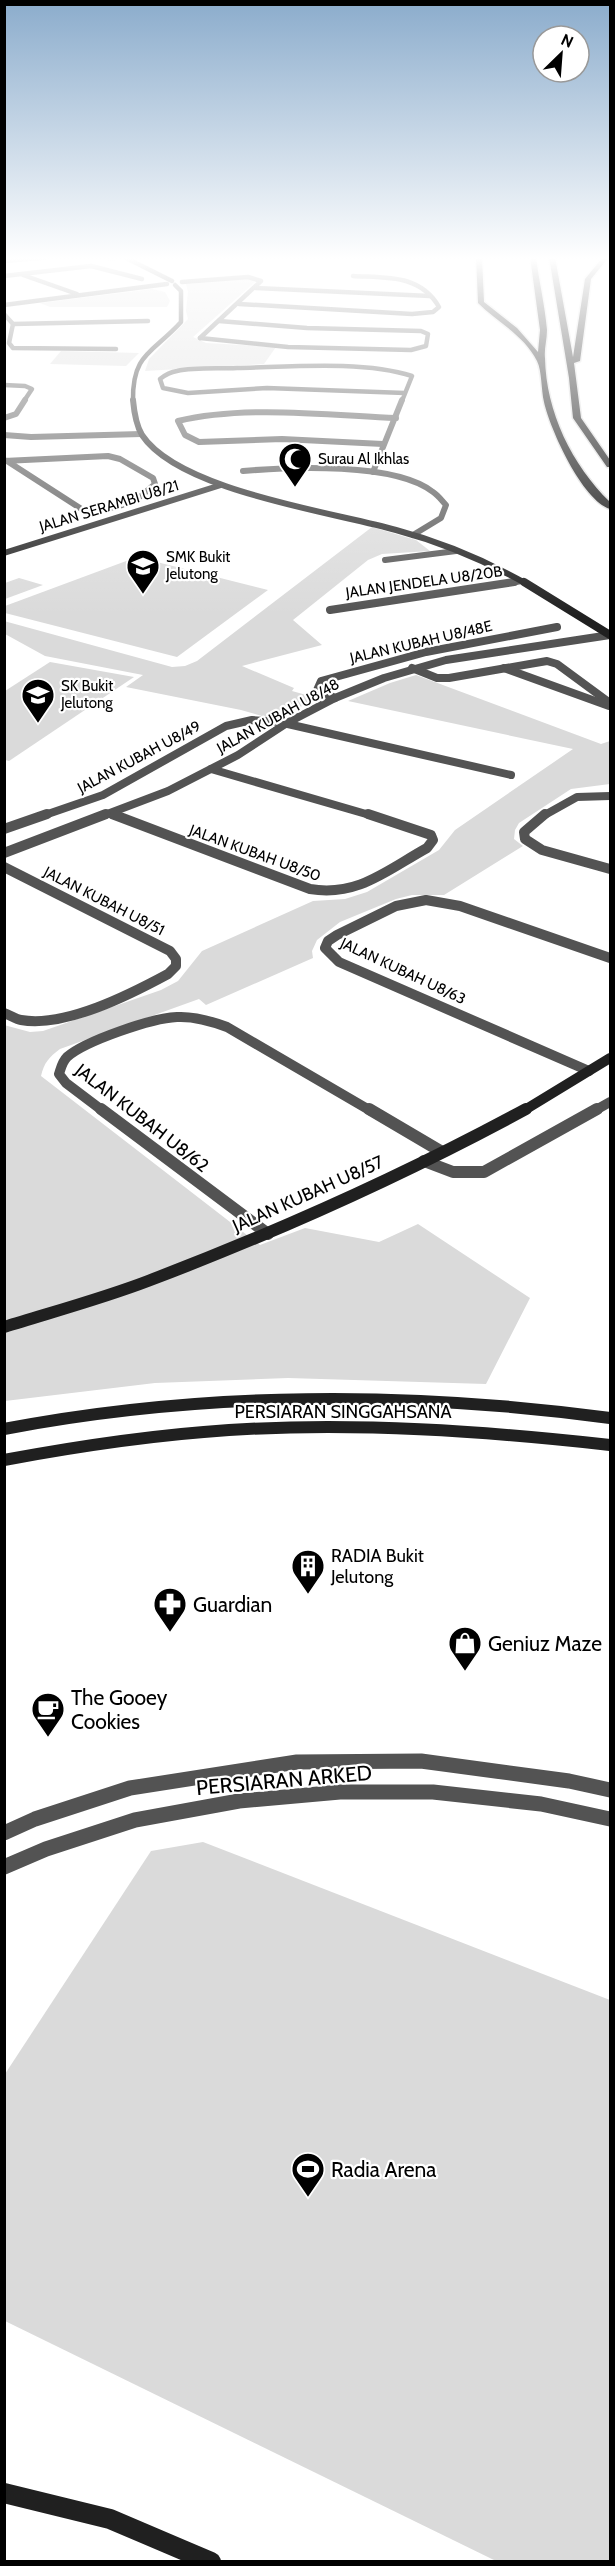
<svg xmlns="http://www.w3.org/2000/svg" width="615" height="2566" font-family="Cabin,sans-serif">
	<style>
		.green { fill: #dadada }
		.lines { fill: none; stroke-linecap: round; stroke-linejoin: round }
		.stream { stroke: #a1a1a1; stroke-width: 2 }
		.highway-casing { stroke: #dbdbdb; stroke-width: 3 }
		.street-far5 { stroke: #535353; stroke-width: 4.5 }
		.street-far4 { stroke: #535353; stroke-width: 6 }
		.street-far3 { stroke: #535353; stroke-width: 8 }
		.street-far2 { stroke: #535353; stroke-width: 10 }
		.street-far1 { stroke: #535353; stroke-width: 12 }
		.street { stroke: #535353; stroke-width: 15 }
		.secondary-far5 { stroke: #202020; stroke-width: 4.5 }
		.secondary-far4 { stroke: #202020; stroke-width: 6 }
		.secondary-far3 { stroke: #202020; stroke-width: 8 }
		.secondary-far2 { stroke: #202020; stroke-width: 10 }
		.secondary-far1 { stroke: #202020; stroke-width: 12 }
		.secondary { stroke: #202020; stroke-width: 20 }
		.highway { fill: #000; fill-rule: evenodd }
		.labels { text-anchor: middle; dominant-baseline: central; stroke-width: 4.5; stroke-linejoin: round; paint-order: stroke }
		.far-poi-label { font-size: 15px; fill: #000; stroke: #fff; text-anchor: start }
		.far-street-label { font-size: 15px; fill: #000; stroke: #fff }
		.street-label { font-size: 18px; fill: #000; stroke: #fff }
		.poi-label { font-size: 18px; fill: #000; stroke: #fff; text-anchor: start }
		.near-poi-label { font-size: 21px; fill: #000; stroke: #fff; text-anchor: start }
		.near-street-label { font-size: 21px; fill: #000; stroke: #fff }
	</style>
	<rect width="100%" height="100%" fill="#fff"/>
	<g class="green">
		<polygon points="243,279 251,279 255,282 193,337 206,343 276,347 264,364 145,371 149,359 188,319 186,311 188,292 186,284"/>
		<polygon points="152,289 165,292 170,301 167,307 50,307 40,303"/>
		<polygon points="61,351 139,353 126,366 50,364"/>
		<polygon points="372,527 416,540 430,551 382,554 368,560 293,620 322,645 242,666 294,688 292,691 317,698 276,720 241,710 126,687 143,675 45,656 5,634 4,621 172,667 185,666 197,661"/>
		<polygon points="137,557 268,590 177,657 5,613 5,606"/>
		<polygon points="19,578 43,585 5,599 5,583"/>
		<polygon points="50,662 134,677 9,761 5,760 5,691"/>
		<path d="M416,675l185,69 9,-3v43l-39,5 -52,34 -4,7 -1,9 9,7 -79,49h-32l-16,4 -56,23 -23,18 -5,11 1,7 -107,47 -7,-6 -139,50c-11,8 -16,14 -19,27l219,169 45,-17 74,14 39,-18 112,74 -44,86 -198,-6 -133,5 -150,18 -1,-376 26,7 13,-1 118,-41 17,-9 24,-30 111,-50 32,-2 22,-7 72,-42 16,-20 118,-81 -225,-48 42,-18z"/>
		<polygon points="203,1842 610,2000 610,2561 496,2561 5,2321 5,2074 151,1851"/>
	</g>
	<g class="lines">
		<polyline class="stream" points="109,260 135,257"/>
		<g class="highway-casing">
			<g id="highway">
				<path d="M476,257h6l2,45 33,26 21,24 2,-22 -10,-73h6c3,24 9,49 11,73 0,10 -3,19 -2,28 1,54 27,107 65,144v7c-28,-9 -60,-80 -66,-107 -3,-13 -2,-31 -7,-41 -13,-26 -40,-39 -59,-58z"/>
				<polygon points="549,257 555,257 573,357 585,279 603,257 609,257 591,279 580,361 574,363 581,418 610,460 610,467 607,467 573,418 569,378"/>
			</g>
		</g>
		<g class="street-far5">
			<polyline points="23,275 77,294"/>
			<polyline points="4,276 91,266 142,279"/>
			<polyline points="182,282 248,277 261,281 200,338"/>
			<polyline points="256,288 430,296"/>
			<path d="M239,304l173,10 21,-2 6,-5c-19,-33 -53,-29 -86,-31"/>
			<polyline points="4,305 167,284"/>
			<polyline points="4,314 13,324 9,343 13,348 116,349"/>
			<polyline points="13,324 148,321"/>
			<polyline points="200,338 288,347 411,350 426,346 428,334 421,331 307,328 219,321"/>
			<polyline points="4,385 25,386 32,389 24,401"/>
			<path d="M402,401l10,-25c-49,-16 -124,-9 -175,-8 -20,1 -42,-1 -60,3 -7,1 -12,4 -17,8l3,9 25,5 79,-5 138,5"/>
		</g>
		<g class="street-far4">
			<polyline points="4,418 16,414 25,400"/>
			<polyline points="4,435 31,437 141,434"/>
			<path d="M383,444l-101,-5 -83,3 -14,-7 -7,-14c66,-16 150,-6 218,-3"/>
			<polyline points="4,461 108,456 120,459 153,478 155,484 141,496 122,505 101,510 83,510 7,461"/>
			<path d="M243,471c47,-4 152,-9 190,21 5,3 9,9 13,13l-5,13 -28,17"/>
			<polyline points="373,472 402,400"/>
			<polyline points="385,560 456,551"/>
			<polyline points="504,584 522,581"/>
		</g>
		<g class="street-far3">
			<polyline points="330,610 514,582"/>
			<polyline points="412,668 437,678 449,678 547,661 557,664 610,703"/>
			<polyline points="504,668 609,706"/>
			<polyline points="335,698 317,690 321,681 426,652 557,627"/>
			<polyline points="211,769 373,816"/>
			<polyline points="111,814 116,816"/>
			<polyline points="42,816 103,795 226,726 252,720 279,722 511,775"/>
			<polyline points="102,816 168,791 238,755 287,723 335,698 384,678 446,660 610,635"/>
			<polyline points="543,816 577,797 610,796"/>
		</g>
		<g class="street-far2">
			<path d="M112,814l198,75c48,8 77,-19 117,-41l6,-8 -2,-5 -63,-21"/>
			<polyline points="545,814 524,832 525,839 542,850 610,869"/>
			<polyline points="4,829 47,814"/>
			<polyline points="4,853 106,814"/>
			<path d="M4,867l166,84 6,8v7l-8,8c-37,20 -103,54 -147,46 -5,-1 -11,-5 -17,-7"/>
			<polyline points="589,1071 339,962 325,948 328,941 337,935 396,906 426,900 460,906 610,958"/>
			<path d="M103,1111l-37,-28 -7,-9c2,-6 3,-12 8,-17 18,-16 85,-39 110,-40 17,-1 34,4 50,10l144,84"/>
			<polyline points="594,1111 610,1102"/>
		</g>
		<g class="street-far1">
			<polyline points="101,1109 268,1234"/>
			<polyline points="369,1109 442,1152"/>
			<polyline points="424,1161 453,1172 484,1172 597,1109"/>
		</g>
		<g class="street">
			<polyline points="4,1833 35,1819 130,1788 297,1762 421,1761 569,1781 610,1790"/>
			<polyline points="4,1867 46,1849 135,1820 239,1801 340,1792 433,1792 541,1804 610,1819"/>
		</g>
		<g class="secondary-far5">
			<polyline points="124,257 172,281"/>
			<polyline points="4,261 52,257"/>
			<path d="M133,401c-1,-48 20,-48 48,-79v-31l-6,-6"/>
		</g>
		<g class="secondary-far4">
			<path d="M133,400c1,11 3,25 9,35 37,56 191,77 254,95 45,12 90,31 131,54"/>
			<polyline points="4,553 221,485"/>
		</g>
		<polyline class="secondary-far3" points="524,582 610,635"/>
		<polyline class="secondary-far2" points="523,1111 610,1058"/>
		<g class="secondary-far1">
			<path d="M4,1327c48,-15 97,-28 144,-46 129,-49 256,-106 378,-172"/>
			<path d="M4,1429c198,-38 406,-38 606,-11"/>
			<path d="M4,1460c75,-14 149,-25 225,-30 127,-8 255,1 381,15"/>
		</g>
		<polyline class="secondary" points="4,2493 110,2519 211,2562"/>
		<use href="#highway" class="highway"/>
	</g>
	<linearGradient id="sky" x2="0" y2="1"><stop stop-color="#8baccc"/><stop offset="0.42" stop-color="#fff"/><stop offset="1" stop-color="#fff" stop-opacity="0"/></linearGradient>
	<rect width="615" height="616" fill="url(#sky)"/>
	<defs>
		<g id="mosque-pin" transform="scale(1.725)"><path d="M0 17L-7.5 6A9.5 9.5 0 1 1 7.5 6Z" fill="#000" stroke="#fff"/><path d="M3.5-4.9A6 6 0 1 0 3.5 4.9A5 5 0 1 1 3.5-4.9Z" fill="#fff"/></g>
		<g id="school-pin" transform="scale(1.725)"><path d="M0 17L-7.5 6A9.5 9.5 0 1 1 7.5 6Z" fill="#000" stroke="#fff"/><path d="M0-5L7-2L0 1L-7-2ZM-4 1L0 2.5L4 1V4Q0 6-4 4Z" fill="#fff"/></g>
		<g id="building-pin" transform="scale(1.725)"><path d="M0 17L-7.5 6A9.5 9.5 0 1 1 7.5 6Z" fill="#000" stroke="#fff"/><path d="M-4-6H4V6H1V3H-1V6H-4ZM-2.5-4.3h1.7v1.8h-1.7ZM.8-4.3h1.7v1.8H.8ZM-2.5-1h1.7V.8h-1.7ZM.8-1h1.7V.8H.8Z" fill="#fff"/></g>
		<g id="pharmacy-pin" transform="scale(1.725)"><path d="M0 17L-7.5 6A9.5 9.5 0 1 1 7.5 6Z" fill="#000" stroke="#fff"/><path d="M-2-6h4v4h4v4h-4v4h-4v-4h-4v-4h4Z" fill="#fff"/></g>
		<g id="shop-pin" transform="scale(1.725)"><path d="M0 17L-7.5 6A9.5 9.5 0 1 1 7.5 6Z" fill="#000" stroke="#fff"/><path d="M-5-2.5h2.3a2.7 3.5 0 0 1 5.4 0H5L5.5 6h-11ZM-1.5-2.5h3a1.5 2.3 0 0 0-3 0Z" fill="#fff"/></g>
		<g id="cafe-pin" transform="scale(1.725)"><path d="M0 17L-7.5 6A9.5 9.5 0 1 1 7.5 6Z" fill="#000" stroke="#fff"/><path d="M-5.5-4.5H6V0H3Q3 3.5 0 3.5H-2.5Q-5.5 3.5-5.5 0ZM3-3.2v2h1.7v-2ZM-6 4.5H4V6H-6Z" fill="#fff"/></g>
		<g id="stadium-pin" transform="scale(1.725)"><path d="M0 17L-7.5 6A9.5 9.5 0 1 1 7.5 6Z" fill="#000" stroke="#fff"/><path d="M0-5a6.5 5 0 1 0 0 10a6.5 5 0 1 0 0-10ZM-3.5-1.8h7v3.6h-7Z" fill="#fff"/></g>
	</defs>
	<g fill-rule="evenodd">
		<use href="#mosque-pin" x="295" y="459"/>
		<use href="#school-pin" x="143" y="566"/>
		<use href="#school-pin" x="38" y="695"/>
		<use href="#building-pin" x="308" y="1566"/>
		<use href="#pharmacy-pin" x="170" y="1604"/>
		<use href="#shop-pin" x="465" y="1643"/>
		<use href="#cafe-pin" x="48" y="1709"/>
		<use href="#stadium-pin" x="308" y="2169"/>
	</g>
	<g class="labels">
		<g class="far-poi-label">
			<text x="318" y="459">Surau Al Ikhlas</text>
			<text x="166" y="557">SMK Bukit<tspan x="166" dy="17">Jelutong</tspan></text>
			<text x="61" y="686">SK Bukit<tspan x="61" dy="17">Jelutong</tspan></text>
		</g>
		<g class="far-street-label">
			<text transform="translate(109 506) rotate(-17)">JALAN SERAMBI U8/21</text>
			<text transform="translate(424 582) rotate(-8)">JALAN JENDELA U8/20B</text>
			<text transform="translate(421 642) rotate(-13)">JALAN KUBAH U8/48E</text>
			<text transform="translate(278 716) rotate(-29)">JALAN KUBAH U8/48</text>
			<text transform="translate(139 757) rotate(-28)">JALAN KUBAH U8/49</text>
			<text transform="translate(255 853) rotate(20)">JALAN KUBAH U8/50</text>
			<text transform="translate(104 901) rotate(27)">JALAN KUBAH U8/51</text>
			<text transform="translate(403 971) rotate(25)">JALAN KUBAH U8/63</text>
		</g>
		<g class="street-label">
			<text transform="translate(142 1118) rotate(38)">JALAN KUBAH U8/62</text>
			<text transform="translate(308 1194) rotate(-24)">JALAN KUBAH U8/57</text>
			<text x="343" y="1412">PERSIARAN SINGGAHSANA</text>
		</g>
		<g class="poi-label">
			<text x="331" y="1556">RADIA Bukit<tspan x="331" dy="21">Jelutong</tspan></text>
		</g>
		<g class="near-poi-label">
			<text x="193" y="1604">Guardian</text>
			<text x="488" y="1643">Geniuz Maze</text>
			<text x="71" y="1697">The Gooey<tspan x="71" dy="24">Cookies</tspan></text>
			<text x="331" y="2169">Radia Arena</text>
		</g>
		<g class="near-street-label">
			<text transform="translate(284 1780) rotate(-5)">PERSIARAN ARKED</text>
		</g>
	</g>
	<rect width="615" height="2566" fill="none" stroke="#000000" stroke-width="12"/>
	<g transform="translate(561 54) rotate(25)"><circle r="28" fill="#ffffff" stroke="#999999" stroke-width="1.5"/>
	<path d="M0-4.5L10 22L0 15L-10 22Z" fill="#000000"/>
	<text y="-9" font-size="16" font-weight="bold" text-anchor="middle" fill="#000000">N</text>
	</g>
</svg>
